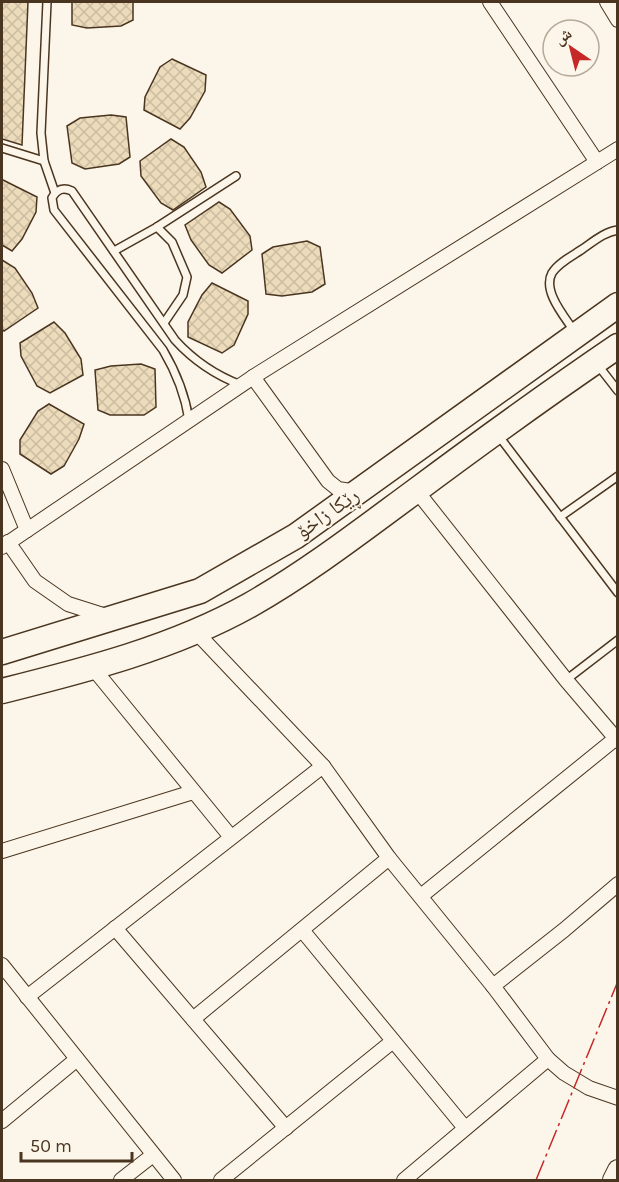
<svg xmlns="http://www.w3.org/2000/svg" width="619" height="1182" font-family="Karla,'Noto Naskh Arabic',sans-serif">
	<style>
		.building { fill: url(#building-cross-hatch); stroke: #4a3520; stroke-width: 1.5 }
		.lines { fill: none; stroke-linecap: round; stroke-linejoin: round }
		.lane-casing { stroke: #4a3520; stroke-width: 10 }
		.street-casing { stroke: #4a3520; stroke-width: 16 }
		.secondary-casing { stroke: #4a3520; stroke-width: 22 }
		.highway-casing { stroke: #4a3520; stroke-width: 27 }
		.lane { stroke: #fbf6e9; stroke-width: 7 }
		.street { stroke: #fbf6e9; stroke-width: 14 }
		.secondary { stroke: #fbf6e9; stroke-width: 20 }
		.highway { stroke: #fbf6e9; stroke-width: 24 }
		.power { stroke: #c62828; stroke-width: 1.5; stroke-dasharray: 21 4.5 3 4.5; stroke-linecap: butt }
		.labels { text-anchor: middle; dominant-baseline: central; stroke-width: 4.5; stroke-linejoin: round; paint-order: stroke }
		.street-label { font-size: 21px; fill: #4a3520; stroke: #fbf6e9 }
	</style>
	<defs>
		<pattern id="building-cross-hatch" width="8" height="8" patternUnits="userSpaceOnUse" patternTransform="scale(1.5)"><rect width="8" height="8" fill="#ecdcbc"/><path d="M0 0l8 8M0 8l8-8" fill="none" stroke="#ccbda1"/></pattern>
	</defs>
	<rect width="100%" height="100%" fill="#fbf6e9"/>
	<g class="building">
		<polygon points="2,2 28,2 22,145 2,139"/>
		<polygon points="72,2 133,2 133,20 121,26 87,28 72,25"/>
		<polygon points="172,59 206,75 205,91 190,118 180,129 144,110 145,97 160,67"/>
		<polygon points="111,115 126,117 130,157 119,164 85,169 72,163 67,126 80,118"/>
		<polygon points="171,139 184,147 201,172 206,187 173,210 161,203 141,176 140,161"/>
		<polygon points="3,180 37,197 36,212 22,239 12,251 2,245 2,181"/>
		<polygon points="219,202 230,209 250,236 252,250 222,273 209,265 191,240 185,225"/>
		<polygon points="307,241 320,247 325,284 312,292 282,296 266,294 262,254 273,247"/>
		<polygon points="2,260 15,268 32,293 38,308 4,331 2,329"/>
		<polygon points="212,283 248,301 248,314 234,345 222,353 188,337 188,322 202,295"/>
		<polygon points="54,322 65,333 81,359 83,375 50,393 37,386 21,356 20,343"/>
		<polygon points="141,364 155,369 156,407 144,415 110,415 98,410 95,370 111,366"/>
		<polygon points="49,404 84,424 79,439 64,466 51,474 20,454 20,440 38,411"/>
	</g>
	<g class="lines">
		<g class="lane-casing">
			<g id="lane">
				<polyline points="47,2 41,133 44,161 55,193"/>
				<polyline points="2,148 44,161"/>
				<polyline points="157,227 172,242 187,277 183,295 164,323"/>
				<polyline points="114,251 157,227 236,176"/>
				<path d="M574,331c-9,-14 -32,-40 -22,-58 6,-10 20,-17 29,-23 12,-8 23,-18 37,-20"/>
				<polyline points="597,364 618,391"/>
				<path d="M189,420c-4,-26 -13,-48 -26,-70l-109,-140 -2,-12c5,-9 11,-11 20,-7l103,149c19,21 40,35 66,45"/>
				<polyline points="498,435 618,593"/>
				<polyline points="560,517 618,476"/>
				<polyline points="566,680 618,640"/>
			</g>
		</g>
		<g class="street-casing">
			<g id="street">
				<polyline points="490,2 597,162"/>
				<polyline points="607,2 618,20"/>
				<polyline points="253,377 328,481 338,489 357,492"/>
				<polyline points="2,469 27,530"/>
				<polyline points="416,490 566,680 618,741"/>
				<polyline points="8,542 35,581 68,604 109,617"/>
				<polyline points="2,547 253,377 618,149"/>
				<polyline points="196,632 323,766 389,858 493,986 548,1059 564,1073 589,1088 618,1098"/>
				<polyline points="93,668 231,837"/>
				<polyline points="2,851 193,792"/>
				<polyline points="421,896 615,739"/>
				<polyline points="115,928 286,1128"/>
				<polyline points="302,930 465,1128"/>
				<polyline points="2,965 174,1180"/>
				<polyline points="493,986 564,930 618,884"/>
				<polyline points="27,997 323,766"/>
				<polyline points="193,1019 389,858"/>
				<polyline points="2,1121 77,1059"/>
				<polyline points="121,1180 153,1155"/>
				<polyline points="221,1180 393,1041"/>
				<polyline points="404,1180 548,1059"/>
			</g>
		</g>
		<g class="secondary-casing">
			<polyline id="secondary" points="613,1180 618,1170"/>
		</g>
		<g class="highway-casing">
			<g id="highway">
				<polyline points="2,652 200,591 296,536 618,305"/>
				<path d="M2,691c84,-21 171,-43 248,-86 58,-33 111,-74 164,-113 67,-50 135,-99 204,-146"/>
			</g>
		</g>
		<use href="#lane" class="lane"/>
		<use href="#street" class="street"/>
		<use href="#secondary" class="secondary"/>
		<use href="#highway" class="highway"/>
		<polyline class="power" points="536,1180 618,981"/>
	</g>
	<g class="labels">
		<g class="street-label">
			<text transform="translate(327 513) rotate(-35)">ڕێکا زاخۆ</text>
		</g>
	</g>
	<rect width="619" height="1182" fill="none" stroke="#4a3520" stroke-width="6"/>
	<g transform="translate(571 48) rotate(325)"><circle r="28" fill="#fbf6e9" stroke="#b4a999" stroke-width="1.5"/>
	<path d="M0-4.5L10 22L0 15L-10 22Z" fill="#c62828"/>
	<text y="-9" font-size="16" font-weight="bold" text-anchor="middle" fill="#4a3520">ش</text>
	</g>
	<path d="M21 1152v9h111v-9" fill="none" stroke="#4a3520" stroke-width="3"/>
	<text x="30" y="1152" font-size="18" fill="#4a3520" stroke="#fbf6e9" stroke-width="4.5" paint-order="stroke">50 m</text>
</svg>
